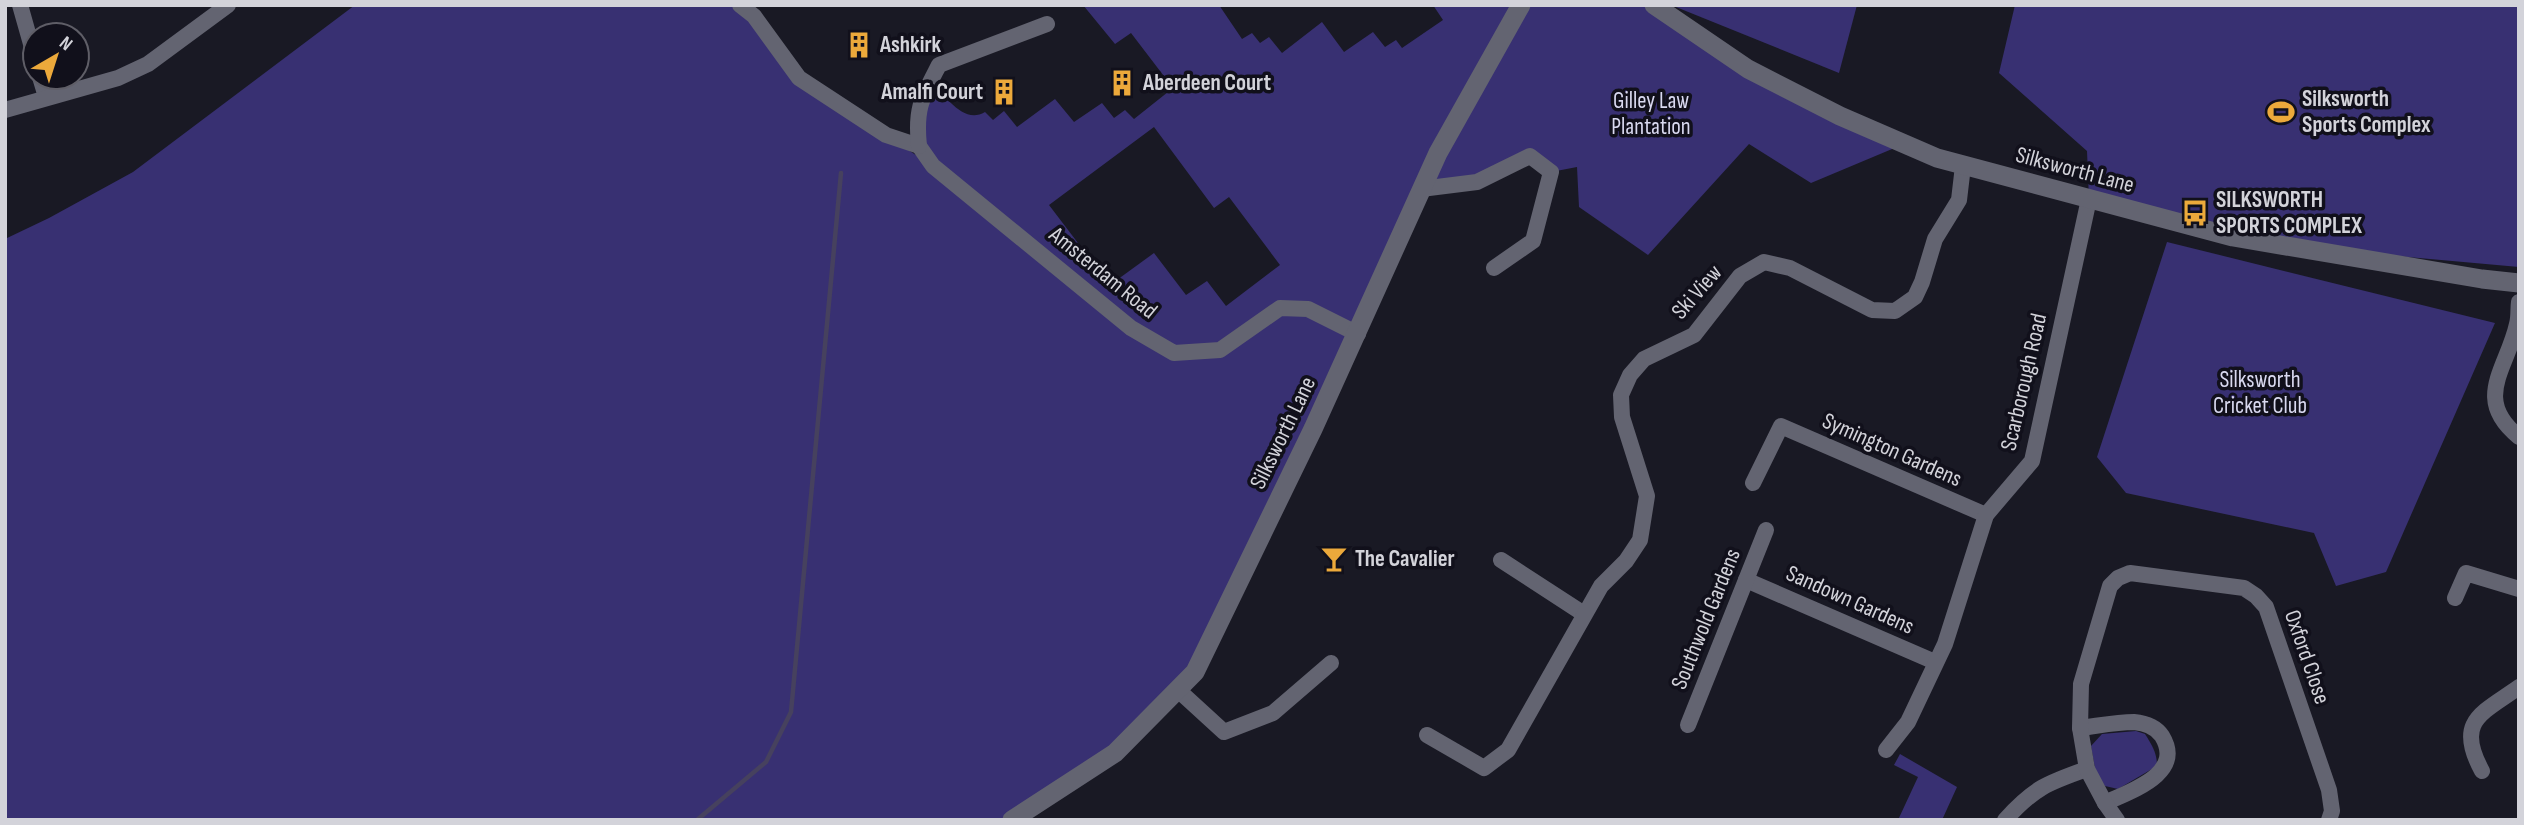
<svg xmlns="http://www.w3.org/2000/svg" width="2524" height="825" font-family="'Sofia Sans Condensed',sans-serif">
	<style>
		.green { fill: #383072; fill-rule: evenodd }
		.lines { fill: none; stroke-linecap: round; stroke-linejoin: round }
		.stream { stroke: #46415e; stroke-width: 4.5 }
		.minor { stroke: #636471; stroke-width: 16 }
		.tertiary { stroke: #636471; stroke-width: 19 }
		.labels { text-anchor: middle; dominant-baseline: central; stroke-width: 7; stroke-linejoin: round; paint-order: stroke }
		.poi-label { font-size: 23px; font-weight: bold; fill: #d3d3da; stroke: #11101b; text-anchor: start }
		.park-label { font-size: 23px; fill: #d9d9f0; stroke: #11101b }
		.street-label { font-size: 23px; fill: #d3d3da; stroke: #11101b }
	</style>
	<rect width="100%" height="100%" fill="#191924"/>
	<g class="green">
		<path d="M355,5h385l59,73 132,87 -12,-19 12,-65c14,14 32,44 54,31l8,8 11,-9 13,16 38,-28 19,23 28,-19 12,15 11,-8 9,9 39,-31 -42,-55 -16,11 -32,-39h136l23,34 10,-6 8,10 9,-6 13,16 40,-31 22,30 29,-20 12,15 11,-7 6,8 41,-28 -10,-15h221l94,64 156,75 -93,39 -62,-39 -101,111 -69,-48 -2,-40 -26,5 -21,-16 -53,26 -56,7 -226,483 -80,81 -103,67h-1007v-581l44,-21 84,-46zM1154,127l60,81 15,-11 51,68 -54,41 -19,-25 -21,14 -32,-42 -44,32 -61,-80z"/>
		<polygon points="1671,5 1857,5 1839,73"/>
		<polygon points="2015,5 2519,5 2519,267 2274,245 2089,199 2087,151 1999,73"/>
		<polygon points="2167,242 2495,323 2386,572 2336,586 2314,533 2126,493 2097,457"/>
		<path d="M2136,731l9,3c7,11 12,19 12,32l-39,23 -13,-3 -9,-12 -5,-28 11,-12z"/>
		<polygon points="1900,754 1957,787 1942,820 1898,820 1918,777 1894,765"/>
	</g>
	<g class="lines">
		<polyline class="stream" points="697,820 766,762 791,712 841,173"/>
		<g class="minor">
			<polyline points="20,5 35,58"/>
			<polyline points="740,5 754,16 799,78 886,135 919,146 933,166 1131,328 1174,353 1220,350 1280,308 1308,309 1358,334"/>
			<polyline points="40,77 46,97"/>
			<polyline points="5,110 118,78 148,64 228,5"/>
			<path d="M919,146c-4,-38 3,-48 20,-81l108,-41"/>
			<polyline points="1421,189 1477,182 1530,156 1551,172 1533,241 1494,268"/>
			<path d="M2519,302c-1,7 0,15 -2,22 -10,45 -45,75 2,113"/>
			<polyline points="1753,483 1781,426 1986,515"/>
			<polyline points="1501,560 1584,614"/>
			<polyline points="1746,580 1935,662"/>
			<polyline points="2455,598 2466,573 2519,589"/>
			<polyline points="1177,689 1224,732 1273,713 1331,663"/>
			<polyline points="1688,725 1766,530"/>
			<path d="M2080,728c17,-2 36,-6 54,-6 11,1 22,5 28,14 23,38 -32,55 -57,67"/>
			<polyline points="1427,735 1484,768 1508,750 1601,586 1626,561 1640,540 1647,496 1622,417 1621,395 1630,375 1644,359 1694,335 1740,276 1764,262 1790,268 1872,310 1895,311 1915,297 1922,282 1935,239 1959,200 1963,166"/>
			<polyline points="1886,750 1908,722 1945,644 1986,515 2032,461 2089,199"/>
			<path d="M2482,771c-27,-50 -1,-57 37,-84"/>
			<path d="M2005,820c29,-32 42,-37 82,-51"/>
			<polyline points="2117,820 2105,803 2087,769 2080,728 2081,684 2110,586 2118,578 2130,573 2244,588 2256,596 2266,607 2329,790 2332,811 2329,820"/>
		</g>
		<g class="tertiary">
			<polyline points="1654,5 1748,69 1840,116 1937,158 2233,237 2482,279 2519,283"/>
			<polyline points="1012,820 1115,753 1195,672 1313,429 1438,153 1521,5"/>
		</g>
	</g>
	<defs>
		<g id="building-bare" transform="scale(2.1)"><path d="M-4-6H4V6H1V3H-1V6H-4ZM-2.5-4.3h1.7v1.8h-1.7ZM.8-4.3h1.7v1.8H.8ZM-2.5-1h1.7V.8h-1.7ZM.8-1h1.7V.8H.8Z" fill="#eca93b" stroke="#11101b" stroke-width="2.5" paint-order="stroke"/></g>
		<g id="stadium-bare" transform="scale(2.1)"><path d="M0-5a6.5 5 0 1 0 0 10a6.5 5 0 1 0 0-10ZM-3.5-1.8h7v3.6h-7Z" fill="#eca93b" stroke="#11101b" stroke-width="2.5" paint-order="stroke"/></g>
		<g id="bus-bare" transform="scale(2.1)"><path d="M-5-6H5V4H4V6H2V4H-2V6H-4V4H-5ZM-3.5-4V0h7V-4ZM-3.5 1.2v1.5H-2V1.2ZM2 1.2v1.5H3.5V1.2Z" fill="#eca93b" stroke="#11101b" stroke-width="2.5" paint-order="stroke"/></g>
		<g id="bar-bare" transform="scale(2.1)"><path d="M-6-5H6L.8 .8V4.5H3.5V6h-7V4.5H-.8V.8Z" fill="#eca93b" stroke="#11101b" stroke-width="2.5" paint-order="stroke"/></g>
	</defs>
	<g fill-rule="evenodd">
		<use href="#building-bare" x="859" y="45"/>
		<use href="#building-bare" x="1122" y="83"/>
		<use href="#building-bare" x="1004" y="92"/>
		<use href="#stadium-bare" x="2281" y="112"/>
		<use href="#bus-bare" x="2195" y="213"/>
		<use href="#bar-bare" x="1334" y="559"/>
	</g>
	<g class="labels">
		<g class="poi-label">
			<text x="880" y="45">Ashkirk</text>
			<text x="1143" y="83">Aberdeen Court</text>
			<text x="983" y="92" text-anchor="end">Amalfi Court</text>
			<text x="2302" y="99">Silksworth<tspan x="2302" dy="26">Sports Complex</tspan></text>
			<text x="2216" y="200">SILKSWORTH<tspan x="2216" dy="26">SPORTS COMPLEX</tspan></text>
			<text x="1355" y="559">The Cavalier</text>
		</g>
		<g class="park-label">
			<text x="1651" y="101">Gilley Law<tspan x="1651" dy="26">Plantation</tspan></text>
			<text x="2260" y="380">Silksworth<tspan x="2260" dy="26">Cricket Club</tspan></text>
		</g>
		<g class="street-label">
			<text transform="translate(2075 170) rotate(15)">Silksworth Lane</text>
			<text transform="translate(1103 273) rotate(39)">Amsterdam Road</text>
			<text transform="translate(1697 292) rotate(-49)">Ski View</text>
			<text transform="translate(2024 382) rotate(-77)">Scarborough Road</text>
			<text transform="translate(1283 433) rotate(-64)">Silksworth Lane</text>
			<text transform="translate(1892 450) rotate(24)">Symington Gardens</text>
			<text transform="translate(1850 600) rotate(24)">Sandown Gardens</text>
			<text transform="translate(1706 619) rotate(-68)">Southwold Gardens</text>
			<text transform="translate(2307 657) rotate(71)">Oxford Close</text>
		</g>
	</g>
	<rect width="2524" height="825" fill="none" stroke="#d3d3da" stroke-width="14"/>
	<g transform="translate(56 56) rotate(39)"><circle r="33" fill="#11101b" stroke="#5f5e67" stroke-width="2"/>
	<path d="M0-5L12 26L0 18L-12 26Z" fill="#eca93b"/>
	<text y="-10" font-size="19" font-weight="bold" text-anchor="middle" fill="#d3d3da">N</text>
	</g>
</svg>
